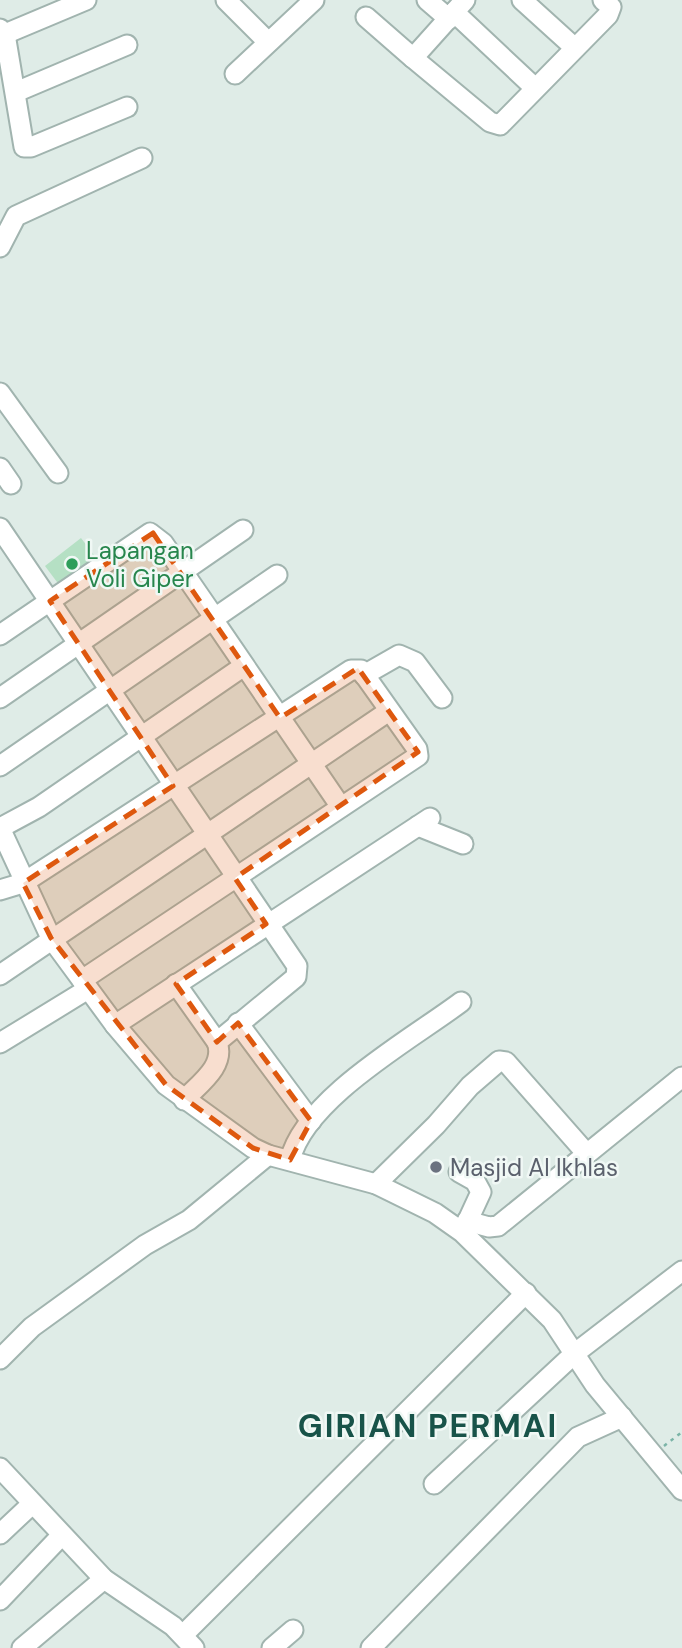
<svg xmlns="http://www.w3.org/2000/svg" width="682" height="1648" font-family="'DM Sans',sans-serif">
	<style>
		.green { fill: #b5e0c4 }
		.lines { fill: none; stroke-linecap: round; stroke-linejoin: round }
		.minor-casing { stroke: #a1b4af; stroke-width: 23 }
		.path { stroke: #7bb4a7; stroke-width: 2.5; stroke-dasharray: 3.5 5; stroke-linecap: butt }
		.minor { stroke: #fff; stroke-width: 19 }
		.marked { fill: #de580e; fill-opacity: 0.2; stroke: #de580e; stroke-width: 5; stroke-dasharray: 14 9; stroke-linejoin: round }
		.leisure-dot { fill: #2e9e5b; stroke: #f0f8f5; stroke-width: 2.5 }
		.worship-dot { fill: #6b7280; stroke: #f0f8f5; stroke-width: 2.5 }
		.labels { text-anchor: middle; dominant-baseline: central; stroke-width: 5; stroke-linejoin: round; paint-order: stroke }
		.leisure-label { font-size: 24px; fill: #27864d; stroke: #f0f8f5; text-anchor: start }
		.worship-label { font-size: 24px; fill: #5b616d; stroke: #f0f8f5; text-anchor: start }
		.district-label { font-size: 32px; font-weight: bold; letter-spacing: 2px; fill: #185349; stroke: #f0f8f5 }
	</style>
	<rect width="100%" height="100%" fill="#dfece7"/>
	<polygon class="green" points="81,538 100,563 63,590 45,566"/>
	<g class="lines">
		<g class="minor-casing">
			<g id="minor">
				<polyline points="226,0 268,42"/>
				<polyline points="427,0 449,19"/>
				<polyline points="465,0 413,58 490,122 500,125 608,15 611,7 603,0"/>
				<polyline points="522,0 575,48"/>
				<polyline points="454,12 535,88"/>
				<polyline points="366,17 413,58"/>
				<polyline points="0,29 6,40 24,147 31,147 127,107"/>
				<polyline points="5,34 86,0"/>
				<polyline points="235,74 314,0"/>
				<polyline points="16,92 127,45"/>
				<polyline points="0,247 16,216 142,158"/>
				<polyline points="0,393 58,473"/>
				<polyline points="0,468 11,484"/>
				<path d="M0,528l297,438 -1,11 -79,65c9,24 -18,42 -33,58"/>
				<polyline points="212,618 341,807"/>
				<polyline points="0,635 150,533 163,543 214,617"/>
				<polyline points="364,675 399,655 415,662 442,698"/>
				<polyline points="0,698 243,530"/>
				<polyline points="0,766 277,575"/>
				<polyline points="418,826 463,844"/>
				<polyline points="0,828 51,938 115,1025 166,1085 253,1148 268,1155 376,1184 435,1213 462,1232 552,1320 595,1385 682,1490"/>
				<polyline points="0,828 39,807 244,666"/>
				<polyline points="0,890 23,883 351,670 361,670 417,749 418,756 82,980"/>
				<polyline points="0,975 389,711"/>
				<polyline points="176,984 217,1042"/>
				<polyline points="238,1023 311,1121"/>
				<polyline points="115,1025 430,818"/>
				<polyline points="0,1043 88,989"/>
				<path d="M290,1160c15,-62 122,-121 171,-158"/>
				<polyline points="459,1172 475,1181 481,1192 463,1231"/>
				<polyline points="376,1184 436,1125 470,1086 499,1061 506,1062 587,1154"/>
				<polyline points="467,1221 489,1227 498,1226 682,1077"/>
				<polyline points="0,1359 32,1327 145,1245 189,1220 268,1155"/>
				<polyline points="0,1468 104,1579 173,1626 194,1648"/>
				<polyline points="434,1484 574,1354 682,1271"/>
				<polyline points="0,1534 32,1504"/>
				<polyline points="0,1600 61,1536"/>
				<polyline points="183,1635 526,1293"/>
				<polyline points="22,1648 104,1579"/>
				<polyline points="272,1648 293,1630"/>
				<polyline points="371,1648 578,1437 622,1417"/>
			</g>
		</g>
		<polyline class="path" points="664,1446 682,1432"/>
		<use href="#minor" class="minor"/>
	</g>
	<path class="marked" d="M153,533l127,185 78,-50 60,84 -183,126 31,46 -90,60 41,58 21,-19 73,98 -21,39 -37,-12 -87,-63 -115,-147 -28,-55 150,-97 -123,-185z"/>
	<circle class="leisure-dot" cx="72" cy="564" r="7"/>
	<circle class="worship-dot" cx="436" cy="1167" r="7"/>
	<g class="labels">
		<g class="leisure-label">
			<text x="86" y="550">Lapangan<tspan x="86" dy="28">Voli Giper</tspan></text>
		</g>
		<g class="worship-label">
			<text x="450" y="1167">Masjid Al Ikhlas</text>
		</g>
		<g class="district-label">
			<text x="428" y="1426">GIRIAN PERMAI</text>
		</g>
	</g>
</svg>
